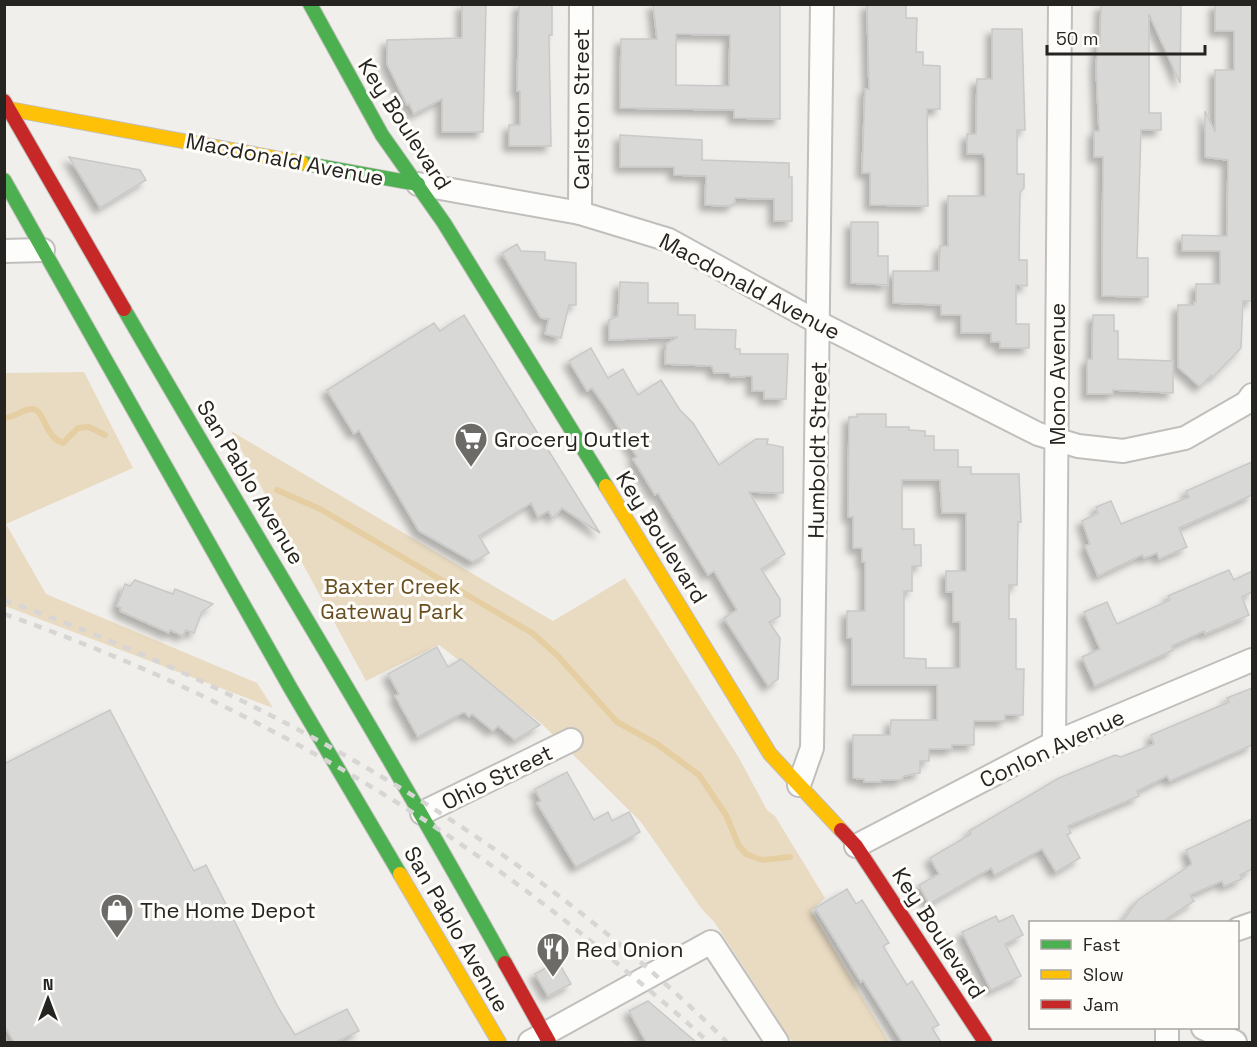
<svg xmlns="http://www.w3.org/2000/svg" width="1257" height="1047" font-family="'Space Grotesk',sans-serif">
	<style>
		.green { fill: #e9dbc2 }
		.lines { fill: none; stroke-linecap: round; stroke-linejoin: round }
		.stream { stroke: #e6cea3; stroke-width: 6 }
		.building { fill: #d8d8d7; stroke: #c8c9c8; stroke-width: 1.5; fill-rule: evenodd; filter: url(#shadow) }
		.street-casing { stroke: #c1bfbc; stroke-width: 26 }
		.fast-casing { stroke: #c1bfbc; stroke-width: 16 }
		.slow-casing { stroke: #c1bfbc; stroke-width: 16 }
		.jam-casing { stroke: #c1bfbc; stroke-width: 16 }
		.street { stroke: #fdfdfc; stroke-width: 22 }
		.fast { stroke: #4caf50; stroke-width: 14 }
		.slow { stroke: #ffc107; stroke-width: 14 }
		.jam { stroke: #c62828; stroke-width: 14 }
		.rail { stroke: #d8d6d5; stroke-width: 4.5; stroke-dasharray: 8 8; stroke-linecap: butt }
		.labels { text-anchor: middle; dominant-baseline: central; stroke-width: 6; stroke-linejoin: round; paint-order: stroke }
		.street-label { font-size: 22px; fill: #262421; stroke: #fffdfa }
		.poi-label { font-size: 22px; fill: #262421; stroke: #fffdfa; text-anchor: start }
		.park-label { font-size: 22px; fill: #664e21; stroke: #fffdfa }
	</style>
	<defs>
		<filter id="shadow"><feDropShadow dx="-5.5" dy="5.5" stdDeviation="3" flood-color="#0004"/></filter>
	</defs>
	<rect width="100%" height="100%" fill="#f1efeb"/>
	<g class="green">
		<polygon points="84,372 133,468 6,524 46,594 257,683 273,708 5,606 5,373"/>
		<polygon points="231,431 553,621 625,578 739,758 767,810 775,816 825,898 811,911 889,1042 792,1042 715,923 701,908 641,822 542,724 439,645 366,681"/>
	</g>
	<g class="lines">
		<g class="stream">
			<path d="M4,418c11,0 20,-10 28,-9 13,0 12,28 31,34l15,-15 11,-1 16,8"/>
			<polyline points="277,490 320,509 532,633 557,655 617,722 657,744 699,775 726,815 739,846 746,854 762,860 790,857"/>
		</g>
	</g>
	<g class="building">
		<polygon points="462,4 486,4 483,132 442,132 442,99 414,114 409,104 407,105 387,64 387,40 462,38"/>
		<polygon points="519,4 552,4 552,35 549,35 551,146 509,146 509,125 520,125 520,91 517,91"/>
		<path d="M653,4h127v115l-46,-1v-8l-114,-2 1,-69h36zM676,34l54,1 -1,51 -53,-1z"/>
		<polygon points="867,4 906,4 906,18 917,18 916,52 923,52 923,65 940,66 940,109 927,109 928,206 870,205 870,173 862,173 865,89 869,89"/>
		<polygon points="1181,4 1180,83 1149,14 1149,113 1161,113 1161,130 1141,130 1137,258 1148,258 1148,297 1102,296 1103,157 1094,157 1094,131 1099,131 1096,67 1098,43 1100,43 1101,5"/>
		<polygon points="1215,4 1252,4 1252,301 1243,301 1241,348 1213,377 1211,375 1200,387 1178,367 1178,305 1194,305 1194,302 1196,302 1196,284 1220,284 1220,251 1182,251 1182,235 1227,236 1228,160 1205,157 1205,111 1215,132 1215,70 1234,70 1234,31 1215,31"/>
		<polygon points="992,29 1022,29 1025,130 1017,130 1017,174 1024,174 1024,188 1020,192 1019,260 1027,260 1027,286 1016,285 1016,324 1029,324 1029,348 1000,348 1000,342 991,342 991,333 961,333 961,315 941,315 941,305 893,303 893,271 939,271 940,246 948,246 948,196 985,196 985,158 983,154 967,154 967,134 976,134 977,79 992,79"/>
		<polygon points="620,135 702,140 702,160 789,163 789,177 792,177 792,221 774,221 774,199 735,198 734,204 729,206 705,205 706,176 674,175 674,167 620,167"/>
		<polygon points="69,157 140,170 146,180 100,208"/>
		<polygon points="851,222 878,222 878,256 888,256 888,285 851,283"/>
		<polygon points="517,244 521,251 545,252 545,260 576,263 576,305 569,305 561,338 545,334 549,319 541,318 502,253"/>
		<polygon points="620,282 648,283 648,303 678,303 678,315 695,315 695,329 736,330 735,349 740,349 740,354 788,354 786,399 764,399 764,391 752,391 752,376 731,377 729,373 714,373 712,366 665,364 666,344 678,337 609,340 609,320 618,316"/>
		<polygon points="464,315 600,533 562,508 553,518 548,511 538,517 531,503 479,536 489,553 473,562 419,531 359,430 354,434 327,390 434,323 440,331"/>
		<polygon points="1093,315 1114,315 1114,331 1118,331 1118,359 1173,361 1173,393 1113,390 1113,394 1087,394 1087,359 1092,359"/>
		<polygon points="591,348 608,378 623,369 638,395 661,380 680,410 693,423 719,465 756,439 768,439 767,444 783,447 783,493 749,492 785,554 761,569 780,599 780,616 769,622 780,638 778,679 768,686 724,618 737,610 714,571 708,575 658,493 655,495 633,459 637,457 606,408 592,388 587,391 569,361"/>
		<path d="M857,414h29v13h23v3l16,1v5h9v14h24v17h13v7h48l2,48h-3l-1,63h-8v34h7v50h8l-1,46h-18v6h-31v24h-22v4h-23v12h-9v12l-16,3 -3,4h-20v2h-17v-3l-11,-1v-43h37l1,-15h46v-35h-85v-47h-5v-27h18v-49h-3v-14h-9v-31h-5l1,-100h8zM902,480h38l2,33h24v58h-20v21h7v30h7v46h-34v-9l-22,-1v-67h8v-25h9v-21h-7v-16h-12z"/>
		<polygon points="1252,462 1252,495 1179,528 1187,547 1159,559 1157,553 1144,558 1142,555 1098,576 1085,546 1090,544 1082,521 1098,513 1096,507 1111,501 1121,524 1189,497 1186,491"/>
		<polygon points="1229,570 1234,580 1252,571 1252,592 1242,597 1249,615 1205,634 1204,631 1172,646 1173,650 1095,686 1082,657 1100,649 1084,612 1107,602 1117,624 1170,600 1168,596"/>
		<polygon points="135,580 173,594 175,589 213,604 202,612 194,633 186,630 183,636 170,630 169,633 120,611 121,608 117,606 125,584 130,586"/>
		<polygon points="437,647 448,667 461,659 540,725 515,740 498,726 493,731 472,714 469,717 464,712 418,737 395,696 399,694 388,674"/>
		<polygon points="1252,688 1252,745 1170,781 1167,776 1137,791 1139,796 1068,826 1071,833 1067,835 1080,858 1056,872 1042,849 995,875 991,868 929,904 919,885 939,874 930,858 971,834 969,831 1059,778 1115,755 1121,757 1154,744 1151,735 1229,702 1227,698"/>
		<polygon points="110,710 194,871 206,865 278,1007 295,1035 347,1009 359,1031 336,1042 14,1042 4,1025 4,764"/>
		<polygon points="567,772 594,820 608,812 612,821 629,812 640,832 576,867 537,803 541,801 535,789"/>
		<polygon points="1252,819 1252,869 1240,875 1242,879 1224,886 1222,881 1190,895 1194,901 1162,922 1122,922 1138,900 1192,864 1186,850"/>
		<polygon points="847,889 856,904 862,900 889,943 883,946 907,985 912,981 939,1025 932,1028 941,1042 902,1042 863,980 861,982 815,908"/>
		<polygon points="1013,915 1023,935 1005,944 1021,976 991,990 962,932 996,916 999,922"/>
		<polygon points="558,961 571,984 548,996 535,974"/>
		<polygon points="648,1001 696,1042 646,1042 629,1011"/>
	</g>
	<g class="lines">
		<g class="street-casing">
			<g id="street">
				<polyline points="418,184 580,213 669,240 819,323 1038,434 1078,446 1123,451 1185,438 1246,403 1252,395"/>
				<polyline points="580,213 581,4"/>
				<polyline points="4,251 43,250"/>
				<polyline points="1054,743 1060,4"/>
				<polyline points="799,785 812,748 822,4"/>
				<polyline points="422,813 571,740"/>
				<polyline points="856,846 1054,743 1252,660"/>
				<polyline points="1238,929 1252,924"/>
				<polyline points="1203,1028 1235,1042"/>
				<polyline points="530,1042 711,942 777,1042"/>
				<polyline points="1167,1042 1167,1028"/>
			</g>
		</g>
		<g class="fast-casing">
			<g id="fast">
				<polyline points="310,4 382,135 444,223 606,486"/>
				<polyline points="302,163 418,184"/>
				<polyline points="4,180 291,689 400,874"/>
				<path d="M124,309c126,219 259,433 381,654"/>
			</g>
		</g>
		<g class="slow-casing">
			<g id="slow">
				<polyline points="4,108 302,163"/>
				<polyline points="606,486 770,754 841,830"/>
				<polyline points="400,874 499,1042"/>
			</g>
		</g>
		<g class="jam-casing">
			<g id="jam">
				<polyline points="4,101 124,309"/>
				<polyline points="841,830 856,846 985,1042"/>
				<polyline points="505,963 549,1042"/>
			</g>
		</g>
		<use href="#street" class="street"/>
		<use href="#fast" class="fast"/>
		<use href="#slow" class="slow"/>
		<use href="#jam" class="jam"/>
		<g class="rail">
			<path d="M4,600c266,95 522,242 723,442"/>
			<path d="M4,614c227,80 440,200 622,357 28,23 56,46 82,71"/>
		</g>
	</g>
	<defs>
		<g id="supermarket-pin" transform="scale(1.725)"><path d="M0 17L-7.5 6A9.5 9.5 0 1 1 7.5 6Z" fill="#6d6b68" stroke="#fffdfa"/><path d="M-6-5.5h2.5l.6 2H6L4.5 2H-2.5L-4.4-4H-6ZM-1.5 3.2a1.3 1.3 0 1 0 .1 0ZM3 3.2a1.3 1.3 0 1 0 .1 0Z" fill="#fff"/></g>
		<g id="shop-pin" transform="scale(1.725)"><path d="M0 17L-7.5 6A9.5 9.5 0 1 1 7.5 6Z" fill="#6d6b68" stroke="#fffdfa"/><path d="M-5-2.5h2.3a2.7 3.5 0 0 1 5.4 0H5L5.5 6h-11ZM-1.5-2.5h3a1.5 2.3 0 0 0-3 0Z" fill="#fff"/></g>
		<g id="restaurant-pin" transform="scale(1.725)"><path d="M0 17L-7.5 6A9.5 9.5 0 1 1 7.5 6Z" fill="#6d6b68" stroke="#fffdfa"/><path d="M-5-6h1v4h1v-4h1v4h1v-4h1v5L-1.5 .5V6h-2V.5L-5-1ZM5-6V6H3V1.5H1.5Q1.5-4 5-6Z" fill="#fff"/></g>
	</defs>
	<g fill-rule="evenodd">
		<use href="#supermarket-pin" x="471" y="439"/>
		<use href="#shop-pin" x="117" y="910"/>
		<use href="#restaurant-pin" x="553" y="949"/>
	</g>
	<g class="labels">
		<g class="street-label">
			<text transform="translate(581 109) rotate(-90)">Carlston Street</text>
			<text transform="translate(405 124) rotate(57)">Key Boulevard</text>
			<text transform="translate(285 159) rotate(11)">Macdonald Avenue</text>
			<text transform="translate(750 286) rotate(28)">Macdonald Avenue</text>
			<text transform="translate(1057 374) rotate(-90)">Mono Avenue</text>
			<text transform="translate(817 450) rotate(-89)">Humboldt Street</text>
			<text transform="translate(251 482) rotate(59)">San Pablo Avenue</text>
			<text transform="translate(662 537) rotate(58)">Key Boulevard</text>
			<text transform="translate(1052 748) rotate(-25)">Conlon Avenue</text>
			<text transform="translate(497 777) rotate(-26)">Ohio Street</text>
			<text transform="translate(457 929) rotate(60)">San Pablo Avenue</text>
			<text transform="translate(939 933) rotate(57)">Key Boulevard</text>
		</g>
		<g class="poi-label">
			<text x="494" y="439">Grocery Outlet</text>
			<text x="140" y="910">The Home Depot</text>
			<text x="576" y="949">Red Onion</text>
		</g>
		<g class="park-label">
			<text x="392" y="586">Baxter Creek<tspan x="392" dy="25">Gateway Park</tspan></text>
		</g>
	</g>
	<rect width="1257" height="1047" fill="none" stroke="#262421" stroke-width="12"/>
	<rect x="1029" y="921" width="210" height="108" fill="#fffdfa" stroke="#a8a6a3" stroke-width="1.5"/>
	<rect x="1041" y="940" width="30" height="9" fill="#4caf50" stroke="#a8a6a3" stroke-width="1.5"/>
	<text x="1083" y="951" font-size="18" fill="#262421">Fast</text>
	<rect x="1041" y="970" width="30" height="9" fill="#ffc107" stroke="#a8a6a3" stroke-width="1.5"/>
	<text x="1083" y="981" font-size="18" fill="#262421">Slow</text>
	<rect x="1041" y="1000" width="30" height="9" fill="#c62828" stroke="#a8a6a3" stroke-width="1.5"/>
	<text x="1083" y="1011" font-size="18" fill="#262421">Jam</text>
	<g transform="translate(48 999)" stroke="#fffdfa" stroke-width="4.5" paint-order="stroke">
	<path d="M0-4.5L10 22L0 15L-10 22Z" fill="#262421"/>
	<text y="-9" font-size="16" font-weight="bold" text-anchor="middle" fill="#262421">N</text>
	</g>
	<path d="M1047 45v9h158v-9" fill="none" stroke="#262421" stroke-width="3"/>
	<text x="1056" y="45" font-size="18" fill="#262421" stroke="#fffdfa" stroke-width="4.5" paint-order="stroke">50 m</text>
</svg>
